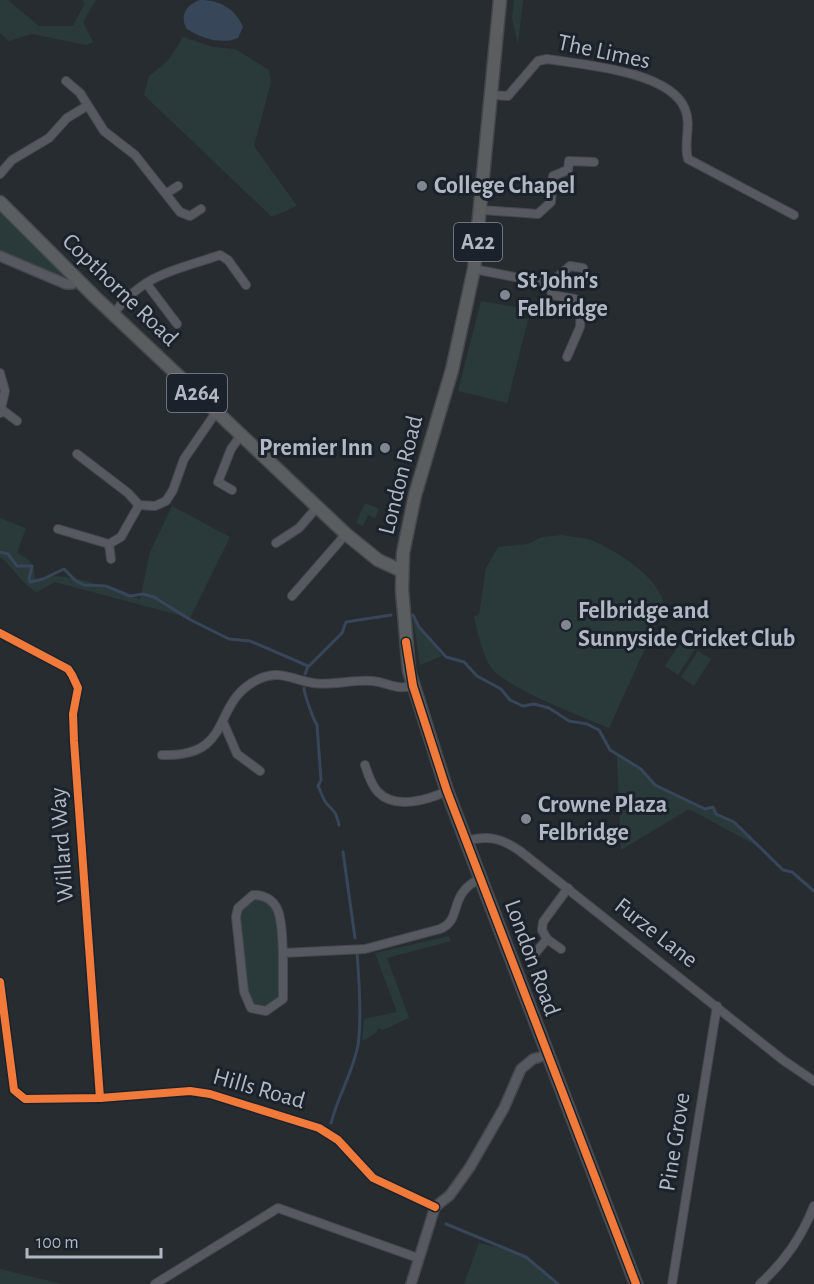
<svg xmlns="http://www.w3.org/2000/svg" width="814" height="1284" font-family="'Alegreya Sans',sans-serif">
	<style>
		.green { fill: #2a3a3b }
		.water { fill: #384659 }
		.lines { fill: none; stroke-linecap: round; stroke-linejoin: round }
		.stream { stroke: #384659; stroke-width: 3 }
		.minor-casing { stroke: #44484c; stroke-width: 10 }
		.tertiary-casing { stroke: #44484c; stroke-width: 12 }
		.trunk-casing { stroke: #44484d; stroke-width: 15 }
		.minor { stroke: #565a60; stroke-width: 8 }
		.tertiary { stroke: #565a60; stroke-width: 9 }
		.trunk { stroke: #5a5e61; stroke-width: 12 }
		.cycleway-casing { stroke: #1c222b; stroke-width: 11 }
		.cycleway { stroke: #f17a3a; stroke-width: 8 }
		.poi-dot { fill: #818790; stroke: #1c222b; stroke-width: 2 }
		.labels { text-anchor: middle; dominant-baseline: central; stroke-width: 6; stroke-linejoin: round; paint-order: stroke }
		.shield { fill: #1c222b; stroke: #848b95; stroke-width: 1.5 }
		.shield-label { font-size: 22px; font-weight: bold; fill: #b1b8c3 }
		.street-label { font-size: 24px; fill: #b1b8c3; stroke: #1c222b }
		.poi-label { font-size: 24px; font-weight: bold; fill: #b1b8c3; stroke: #1c222b; text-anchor: start }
	</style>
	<rect width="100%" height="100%" fill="#272c31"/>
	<g class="green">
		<polygon points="0,0 8,0 39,26 73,26 85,3 82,0 96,0 83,22 93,42 86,45 32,34 9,41 0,33"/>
		<polygon points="514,0 523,0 518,44 512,19"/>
		<polygon points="183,37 213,47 235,49 269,70 271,82 254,146 297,206 272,217 144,95 149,76 168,61"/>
		<polygon points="0,209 62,270 60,276 0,251"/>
		<polygon points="481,301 520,308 518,317 528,319 507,403 458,391"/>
		<polygon points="365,503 379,509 375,518 368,515 363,526 356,523"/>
		<path d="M172,506l58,31 -40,81 -135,-36 -18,10c-15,-7 -23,-25 -37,-35v-39l26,10 -9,25c14,7 17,10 18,26 33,-10 72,10 105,20l10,-47z"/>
		<path d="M563,535c9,2 19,2 28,5 24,10 72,39 73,67l-55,121c-32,-14 -88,-34 -114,-56 -10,-8 -19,-43 -21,-56l5,-1 7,-47 12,-21 30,-3 14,-7z"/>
		<polygon points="413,619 442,656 420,665"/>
		<polygon points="682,640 695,649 678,675 665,666"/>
		<polygon points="698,651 711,659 694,686 681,677"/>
		<polygon points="617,756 641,769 655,785 677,797 705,809 713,807 716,814 734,822 761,848 689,809 621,850"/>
		<path d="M255,898l15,5 7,14 5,76 -16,14 -15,-5c-7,-20 -17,-80 -7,-98z"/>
		<polygon points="449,936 451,941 387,958 409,1018 383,1030 378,1028 376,1033 362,1041 364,1019 397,1012 375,953"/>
		<polygon points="479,1243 506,1249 526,1257 558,1284 464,1284"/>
		<polygon points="0,1269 62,1284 0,1284"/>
	</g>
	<path class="water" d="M200,0c19,0 35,8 43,27l-5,11c-16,7 -38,0 -51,-9 -8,-12 -1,-25 13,-29z"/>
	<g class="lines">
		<g class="stream">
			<polyline points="0,552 8,554 17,566 32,566 29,579 30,582 43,579 64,569 76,581 84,585 106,586 130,596 143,594 154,597 189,619 229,639 250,641 308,666 305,674"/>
			<polyline points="413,615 419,627 446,657 464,662 477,676 501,689 510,700 523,706 534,704 549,708 569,721 587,724 599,730 610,750 641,769 655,785 705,809 713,807 716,814 734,822 783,870 792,872 814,891"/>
			<polyline points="309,666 342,633 346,622 391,615"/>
			<path d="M304,688c0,6 10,33 13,37l4,55 -3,6c3,5 5,14 9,18 7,7 10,10 12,21"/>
			<polyline points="343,852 355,938"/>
			<path d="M331,1123c7,-27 22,-51 27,-78 4,-26 1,-67 -1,-93"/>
			<polyline points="446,1224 526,1257 558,1284"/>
		</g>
		<g class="minor-casing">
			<g id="minor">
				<polyline points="66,81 80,93 104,131 135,155 180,212 190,216 201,209"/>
				<path d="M493,95l15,1 30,-35 9,-2c37,6 123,12 138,50 7,17 -2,33 3,50l106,56"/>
				<polyline points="0,174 12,160 49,138 67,118 87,106"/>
				<polyline points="167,193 178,186"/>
				<polyline points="482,210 538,214 551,202 553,176 568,170 569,161 594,162"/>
				<polyline points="474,269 550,284 570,266 583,268"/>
				<polyline points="146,283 177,324"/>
				<polyline points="550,284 552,295 575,299 581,305 580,327 567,357"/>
				<path d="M113,314c32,-41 61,-43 107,-59l8,5 18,25"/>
				<polyline points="0,373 5,391 0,413"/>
				<polyline points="1,409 17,421"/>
				<polyline points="77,454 128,493 139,505 155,506 166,501 173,490 184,459 217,411"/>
				<polyline points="232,490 218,482 231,449 241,435"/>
				<polyline points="58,529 109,544 121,537 139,505"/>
				<polyline points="276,543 299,528 318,506"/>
				<polyline points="109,544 111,559"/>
				<polyline points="292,596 346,534"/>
				<polyline points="0,633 68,669 72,675 78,688 73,714 74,741 100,1098"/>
				<polyline points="224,724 237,754 260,771"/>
				<path d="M162,755c75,2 47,-53 97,-76 20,-10 34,1 54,4 19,3 40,-4 60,-2 17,2 21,9 40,5"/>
				<path d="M365,765c3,9 6,20 13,27 17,18 50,8 69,-1"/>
				<path d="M466,841c23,-6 35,-3 54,10l263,209 31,21"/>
				<polyline points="561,949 547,939 542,930 543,922 568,888"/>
				<path d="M283,953c-2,-25 2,-58 -30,-58l-15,13 -2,9 8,75 7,16 15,3 17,-12v-46l82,-4 75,-20c24,-10 6,-34 41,-51"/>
				<polyline points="533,956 547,939"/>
				<polyline points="0,982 14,1090 25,1099 100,1098 190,1091 210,1094 319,1128 338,1140 373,1178 435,1207"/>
				<polyline points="155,1284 278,1208 418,1258"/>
				<polyline points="672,1284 717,1006"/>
				<path d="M760,1284c25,-23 41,-46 54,-78"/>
			</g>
		</g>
		<g class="tertiary-casing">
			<g id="tertiary">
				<polyline points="0,256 66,284 72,284 77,280"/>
				<polyline points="411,1284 435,1207 450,1195 470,1167 504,1108 521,1069 533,1059 547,1055"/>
			</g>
		</g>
		<g class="trunk-casing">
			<g id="trunk">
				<polyline points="500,0 474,269 452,370 415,495 403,553 402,590 409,671 447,791 636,1284"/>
				<polyline points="0,202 95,297 346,534 378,560 402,571"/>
			</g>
		</g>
		<use href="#minor" class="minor"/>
		<use href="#tertiary" class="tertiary"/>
		<use href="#trunk" class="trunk"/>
		<g class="cycleway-casing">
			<g id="cycleway">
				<polyline points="0,633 68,669 72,675 78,688 73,714 74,741 100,1098"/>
				<polyline points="406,642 413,686 447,791 636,1284"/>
				<polyline points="0,982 14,1090 25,1099 100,1098 190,1091 210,1094 319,1128 338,1140 373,1178 435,1207"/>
			</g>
		</g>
		<use href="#cycleway" class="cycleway"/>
	</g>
	<g class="poi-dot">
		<circle cx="422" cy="186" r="6"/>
		<circle cx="505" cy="295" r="6"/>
		<circle cx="385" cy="448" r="6"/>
		<circle cx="566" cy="625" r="6"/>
		<circle cx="526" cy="819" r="6"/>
	</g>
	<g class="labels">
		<g class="shield">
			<rect x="454" y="223" width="48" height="38" rx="4.5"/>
			<rect x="167" y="374" width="60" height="38" rx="4.5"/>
		</g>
		<g class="shield-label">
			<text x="478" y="242">A22</text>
			<text x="197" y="393">A264</text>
		</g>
		<g class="street-label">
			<text transform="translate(604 52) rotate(12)">The Limes</text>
			<text transform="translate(120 290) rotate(44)">Copthorne Road</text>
			<text transform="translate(401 475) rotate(-76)">London Road</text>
			<text transform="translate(62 845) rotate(-94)">Willard Way</text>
			<text transform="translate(656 933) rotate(38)">Furze Lane</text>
			<text transform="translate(532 958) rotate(70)">London Road</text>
			<text transform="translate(259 1089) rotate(16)">Hills Road</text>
			<text transform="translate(675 1142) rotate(-81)">Pine Grove</text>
		</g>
		<g class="poi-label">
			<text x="434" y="186">College Chapel</text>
			<text x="517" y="281">St John's<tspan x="517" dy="28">Felbridge</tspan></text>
			<text x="373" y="448" text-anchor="end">Premier Inn</text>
			<text x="578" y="611">Felbridge and<tspan x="578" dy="28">Sunnyside Cricket Club</tspan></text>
			<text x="538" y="805">Crowne Plaza<tspan x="538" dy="28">Felbridge</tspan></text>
		</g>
	</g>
	<path d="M27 1248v9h134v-9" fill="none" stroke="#b1b8c3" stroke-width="3"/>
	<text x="36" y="1248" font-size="18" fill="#b1b8c3" stroke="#1c222b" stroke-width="4.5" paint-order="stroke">100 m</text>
</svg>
